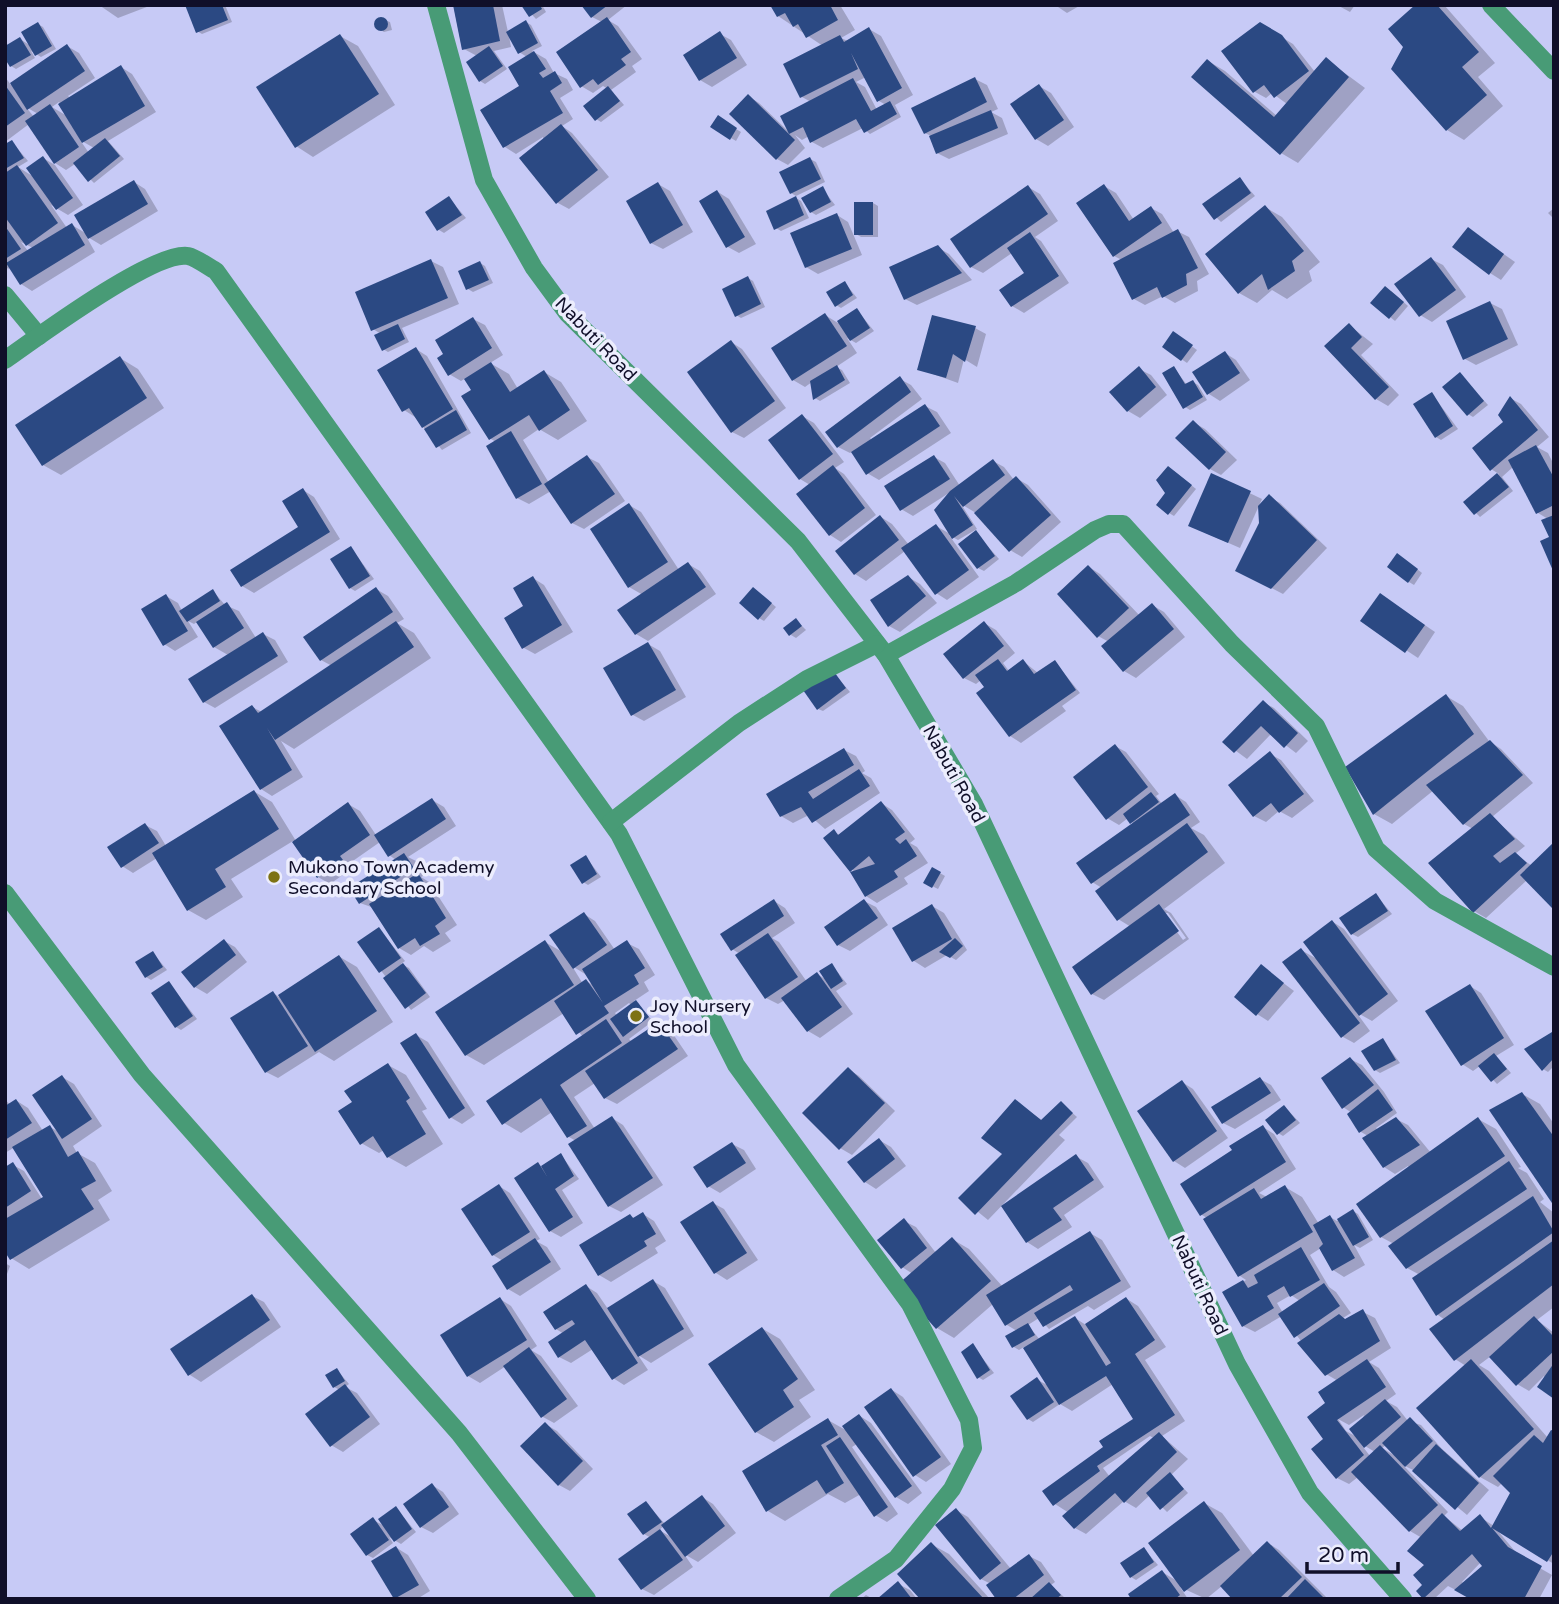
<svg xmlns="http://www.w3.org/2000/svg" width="1559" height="1604" font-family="'Varela Round',sans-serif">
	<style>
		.shadow { fill: #0003; fill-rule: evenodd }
		.building { fill: #2b4983 }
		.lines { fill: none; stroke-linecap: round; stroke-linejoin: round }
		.minor { stroke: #489b76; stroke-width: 18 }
		.poi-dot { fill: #7d7214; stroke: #ecedfd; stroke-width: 2.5 }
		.labels { text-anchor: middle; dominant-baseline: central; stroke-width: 7; stroke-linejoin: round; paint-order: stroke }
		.street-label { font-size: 18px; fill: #100f29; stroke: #ecedfd }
		.poi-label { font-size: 18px; fill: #100f29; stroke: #ecedfd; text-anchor: start }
	</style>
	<rect width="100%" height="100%" fill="#c7caf6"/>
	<g class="shadow">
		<polygon points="99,5 152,5 118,18"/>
		<polygon points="188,5 225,5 232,22 202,34 197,31"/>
		<polygon points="454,5 502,5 508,32 526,22 531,25 542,46 532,51 546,59 554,73 567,79 573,90 560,98 573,119 562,126 572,133 609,177 569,209 558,203 543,137 516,154 505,147 527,57 519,52 509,36 511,47 494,51 507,69 485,84 480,81 477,56 464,49"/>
		<polygon points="523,5 542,5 546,12 536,19"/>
		<polygon points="583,5 627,5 608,20 618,26 642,59 632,66 636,72 611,90 624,105 601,122 596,119 608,89 603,86 593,93 581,86 602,22 592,17"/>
		<path d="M772,5h68l15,25 -14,8 7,3 21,-12 12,7 32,59 -18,10 6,12 -31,17 -7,-6 -40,20 -11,-6 -3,-6 -7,4 -7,-5 10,13 -17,17 -11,-6 -29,-63 11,7 30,29 22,-30 -9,-5 21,-51 -45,-30zM866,77l13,24 7,4 -9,5 -12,-23 -9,-5z"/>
		<polygon points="1055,5 1081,5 1067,13"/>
		<polygon points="1337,5 1355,5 1350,12"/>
		<polygon points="1418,5 1445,6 1495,63 1478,77 1503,106 1464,140 1447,130"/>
		<polygon points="379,18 390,22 392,30 384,32 379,29 376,21"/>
		<polygon points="38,24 43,27 56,49 41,57 31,51 35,58 16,69 11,66 20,39 31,46"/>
		<polygon points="1260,24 1293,44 1315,72 1327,60 1365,88 1298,163 1281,153 1208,61 1225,71 1277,116 1287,104 1272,93 1266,98 1255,92"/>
		<polygon points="720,34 731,40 747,65 712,87 700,80"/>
		<polygon points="340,36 358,46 395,105 313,157 296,146"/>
		<path d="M67,46l12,7 16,25 -27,18 2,2 51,-31 11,7 24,38 -48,29 16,18 -30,24 -19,-19 -9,6 -11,-7 -26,-39 -24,18v-65l6,8zM59,102l8,14 -15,-9zM26,107l12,7 -4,3zM80,140l14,8 -5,5z"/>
		<polygon points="975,79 987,85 998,109 991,112 1002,118 1008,134 949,159 937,153 931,136 925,133"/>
		<polygon points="1039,86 1051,93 1074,127 1048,146 1036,139"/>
		<polygon points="718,118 741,132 736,141 712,127"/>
		<path d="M12,142l16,19 -10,6 16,10 9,-19 12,7 28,40 -15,10 -17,-10 16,23 5,-3 15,9 47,-52 11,7 13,22 -57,34 -15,-9 9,16 -63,39 -11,-7 -9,-15 -7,-1v-122zM21,242l12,6 -5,3z"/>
		<polygon points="810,159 816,162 825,182 796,196 791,193"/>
		<polygon points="1240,179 1255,196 1221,222 1204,205"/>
		<polygon points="658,184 670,191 693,232 663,249 651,243"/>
		<polygon points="1104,186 1116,193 1134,220 1151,208 1162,214 1174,233 1177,231 1189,237 1209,274 1197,281 1198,291 1175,303 1163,296 1145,305 1134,299 1122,260 1114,256"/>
		<polygon points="1028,187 1040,194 1058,221 1035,237 1041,241 1069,283 1024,313 1012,306 1026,274 1012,253 983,273 971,267"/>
		<polygon points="822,188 835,205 816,215 811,212"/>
		<polygon points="718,192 729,199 756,244 739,253 728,247"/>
		<polygon points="449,198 466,218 444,233 439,230"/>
		<polygon points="796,198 801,201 809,218 781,231 776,228"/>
		<polygon points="873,203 878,206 878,237 861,237 856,234"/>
		<polygon points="1265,207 1282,217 1320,262 1309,271 1312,281 1287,299 1272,290 1257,303 1239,293"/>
		<polygon points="1554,208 1554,219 1548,213"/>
		<polygon points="837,215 848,222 862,255 818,274 806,267"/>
		<polygon points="1468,229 1515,262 1501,280 1490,273"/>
		<polygon points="937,247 949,254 972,280 917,305 905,299"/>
		<polygon points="1431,259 1443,265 1466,297 1432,322 1420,315"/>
		<polygon points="431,261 443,267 459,304 402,328 409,342 388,352 383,349 381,334 373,329"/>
		<polygon points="480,263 485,266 493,283 473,292 468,289"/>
		<polygon points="748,278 753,281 765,307 741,318 736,315"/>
		<polygon points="845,283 857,298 841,308 836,305"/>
		<polygon points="1391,291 1408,306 1395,321 1373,303"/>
		<polygon points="1490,303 1502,309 1518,345 1476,365 1465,359"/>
		<polygon points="857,310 874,331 856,343 847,338 857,353 836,367 842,370 850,383 820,401 815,398 812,382 805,387 793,380 825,315 838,323"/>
		<polygon points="473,319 485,325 503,355 490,363 509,374 518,389 544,372 561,382 587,421 558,440 539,429 523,440 549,483 587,457 599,463 625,501 584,529 572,523 551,491 529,504 517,498 496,442 491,439 474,390 466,378 461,381 449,374"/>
		<polygon points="1349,325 1373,344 1361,355 1399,395 1388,406 1376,399 1327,347"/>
		<polygon points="975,328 986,334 977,367 964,359 958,383 919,369"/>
		<polygon points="1179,337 1197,350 1187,363 1164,347"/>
		<polygon points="731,342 742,349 786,408 744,438 732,432"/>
		<polygon points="416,349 427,356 471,433 442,450 415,417 404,410"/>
		<polygon points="1225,353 1236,360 1250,380 1220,401 1209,394"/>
		<polygon points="120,358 138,369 164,408 61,475 43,465"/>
		<polygon points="1174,368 1187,385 1193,382 1198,385 1207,400 1190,410 1185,407"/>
		<polygon points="1139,369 1151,375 1167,395 1140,418 1128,411 1112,392"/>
		<polygon points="1460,374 1488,405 1473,417 1468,414"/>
		<polygon points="900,379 911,385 922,399 870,438 872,440 925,406 937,412 951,433 879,480 867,473 853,451 850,453 838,447"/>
		<polygon points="1432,394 1458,429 1441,440 1436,437"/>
		<polygon points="1510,398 1521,404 1549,437 1537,447 1548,453 1554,465 1554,569 1548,519 1538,513 1513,467 1502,477 1513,491 1480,517 1465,502 1499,474 1491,469"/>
		<polygon points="802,416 814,423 844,462 835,468 844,474 876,515 841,542 830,535 810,485 800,479"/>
		<polygon points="1193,422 1205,429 1237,460 1221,475 1210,469"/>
		<polygon points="934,457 945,463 960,486 993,461 1004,467 1014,480 1016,478 1028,485 1061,522 1022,557 1010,550 976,513 961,504 977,529 958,540 949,535 979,577 947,600 936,593 905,551 866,581 855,574 881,517 892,524 909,545 936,526 952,535 949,493 913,516 901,509"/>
		<polygon points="1174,471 1196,489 1174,516 1169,513 1168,494"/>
		<polygon points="1212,475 1262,499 1240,548 1201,531"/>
		<polygon points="303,490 314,497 340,539 254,593 242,586 301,528"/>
		<polygon points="1269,497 1280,503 1327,548 1283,594 1248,576"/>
		<polygon points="629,505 641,512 679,570 688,564 700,571 716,594 648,641 636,634 643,595 629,587"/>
		<polygon points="976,533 999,559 984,571 978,568"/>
		<polygon points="351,548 374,579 355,591 350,588"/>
		<polygon points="1403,558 1422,573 1414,585 1409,582"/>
		<polygon points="1089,567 1100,574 1140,616 1152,605 1164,612 1185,637 1136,678 1124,671 1104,646 1109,642 1098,636"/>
		<polygon points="908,577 920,584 937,603 900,632 889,626"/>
		<polygon points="533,578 544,585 573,632 535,654 524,648 526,607"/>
		<polygon points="376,589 388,596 404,619 397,623 414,633 431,658 294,749 281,741 303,777 272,796 261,789 252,707 262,712 332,666 321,660 305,637"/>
		<polygon points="213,591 225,605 239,611 256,638 263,634 275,640 288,662 215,708 204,702 228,655 214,647 198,621 194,624 188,621 198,637 175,651 164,644 166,596 178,603 182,611"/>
		<polygon points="758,592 776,607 764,621 759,618"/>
		<polygon points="1391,602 1435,632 1418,658 1362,621"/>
		<polygon points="796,620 806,630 796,638 791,635"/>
		<polygon points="984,623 996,630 1015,653 1003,663 1009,671 1023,661 1038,673 1055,662 1080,693 1062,706 1066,711 1021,743 1010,736 987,687 981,680 976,684 964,678"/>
		<polygon points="648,644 660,651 686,697 644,721 633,715"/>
		<polygon points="832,671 850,692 823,711 818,709"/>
		<polygon points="1446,696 1463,706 1489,741 1501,749 1533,783 1492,817 1525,846 1515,854 1532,866 1554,845 1554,907 1527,880 1486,918 1474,911 1473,829 1464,824 1434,790 1392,824 1374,814"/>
		<polygon points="1263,702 1274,708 1308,741 1296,753 1271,734 1247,759 1224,742"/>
		<path d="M1115,746l11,6 33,42 -3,2 6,8 13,-9 11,7 14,20 -9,6 13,7 21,28 -61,46 7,4 18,26 -85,61 -12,-6 39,-67 -13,-8 -16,-31 -10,-6 42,-58 -6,-6 -9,7 -12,-7zM1163,913h5l18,25 -3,2z"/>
		<polygon points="844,750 856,756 865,771 862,773 871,778 880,793 825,829 809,815 793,823 781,816"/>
		<polygon points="1270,754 1281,760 1314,801 1292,818 1279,811 1266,822 1254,816"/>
		<polygon points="255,792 272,802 296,841 348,804 360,811 376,835 432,800 444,807 456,826 408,857 416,861 425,875 421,877 429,882 457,925 445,933 451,941 433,952 424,946 411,955 399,948 374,908 360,903 396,860 389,855 380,842 350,863 354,867 330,884 318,877 293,841 231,879 243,897 206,920 188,910 157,858 133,873 122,866 145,825 157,831 166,846"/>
		<polygon points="881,803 892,810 915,839 910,843 917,847 928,863 904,878 908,884 877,903 866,896 834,832 840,835"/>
		<polygon points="586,857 601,877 588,885 583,882"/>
		<polygon points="933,869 945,876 938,889 926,883"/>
		<polygon points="1376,895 1392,914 1358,937 1352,934"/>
		<polygon points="774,901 785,908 795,923 772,938 779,942 807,982 817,974 827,980 832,965 847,984 836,991 853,1014 820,1038 808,1031 785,1000 778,1004 766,998 740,954 732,949"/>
		<polygon points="864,901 876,907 888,925 850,951 838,945"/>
		<polygon points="932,906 944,913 967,950 956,960 947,955 925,968 914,961 894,929"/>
		<path d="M584,914l11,7 20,29 12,-7 12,6 16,26 -11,7 5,9 -15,10 19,20 -24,18 3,3 27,-18 12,7 17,25 -71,48 -12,-6 -10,-15 -21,14 21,32 17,-11 11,7 40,60 -42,27 -12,-6 -33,-65 -7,-4 -17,-25 -31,21 -17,-10 79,-86 -19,-24 -80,52 -18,-10 79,-113 19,11zM572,966l13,8 10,12 -9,-5 -3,3zM629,1003l2,2 -14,11 -2,-3z"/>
		<polygon points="1333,922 1344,929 1398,1001 1372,1021 1356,1012 1370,1031 1354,1043 1343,1037 1284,963 1301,950 1319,960"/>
		<polygon points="379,929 405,961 401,964 409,968 430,997 411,1010 360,943"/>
		<polygon points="224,941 235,947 247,962 207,994 195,987 184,972"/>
		<polygon points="153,953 167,970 151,980 146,977"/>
		<polygon points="340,957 357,967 393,1022 334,1061 319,1052 278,1078 266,1072 273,993 279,997"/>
		<polygon points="1262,967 1294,991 1268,1021 1257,1014"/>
		<polygon points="169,983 197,1019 181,1030 176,1027"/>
		<polygon points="1470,986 1481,993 1514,1045 1496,1056 1511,1073 1497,1084 1480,1066 1473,1071 1462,1064"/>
		<polygon points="1552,1034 1554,1066 1548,1072 1543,1069"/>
		<polygon points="416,1035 428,1042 475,1115 462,1124 450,1117"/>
		<polygon points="1383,1040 1400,1063 1380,1073 1375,1070"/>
		<path d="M1350,1059l12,6 22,27 13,21 -21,15 2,2 18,-11 12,6 23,28 47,-34 18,10 25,38 -3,1 9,5 17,26 -4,3 14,11v94l-17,13 17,13v64l-10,-21 -15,15 -12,-7 -26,-28 -12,9 10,6 59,67 6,-5v131l-56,-33 21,25 33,19 -13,24h-66l-25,-13 -14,13h-9l-7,-8 6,-6 1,-19 -16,-15 13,-13 -12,-7 -52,-54 -9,7 -12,-6 -12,-73 13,-24 -12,-7 -44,-58 -27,16 -12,-6 -19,-33 22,-13 -6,-4 -33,-58 -5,-3 -20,-31 53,-33 28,-24 11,7 22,35 -37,24 8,4 18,-10 17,10 17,27 11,-7 7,4 16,-10 5,3 15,26 -13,8 -6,-3 11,20 -21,12 -11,-7 -12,-22 -11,7 19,32 7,5 15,21 -8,5 4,2 16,-8 12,6 16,30 -22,14 10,6 17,26 -10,7 11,6 11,14 13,4 21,24 47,41 -22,25 -54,-45 -10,-5 45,47 -4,4 19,15 17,-14 14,9 21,-33 -12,-11 -5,5 -18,-10 -14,-111 -11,-7 -10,-39 -7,-5 -23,-37 5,-3 -13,-7 -13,-24 -13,-7 28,-69 -1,-2 -13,8 -11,-7 -16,-31 -7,-4 -12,-17 3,-2 -9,-6zM1291,1295l9,6 -17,12 -6,-10zM1364,1415l-7,22 -11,-6 -8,-12 11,6zM1360,1443l15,9 -5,4zM1386,1445l8,10 -12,-7zM1481,1562l4,4 -21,18 -2,-2z"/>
		<polygon points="388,1065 406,1075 427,1109 422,1111 443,1144 406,1167 388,1157 384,1150 379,1153 361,1143 354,1103"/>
		<polygon points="848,1069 859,1076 895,1111 852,1155 840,1148"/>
		<polygon points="62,1077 74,1084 102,1126 73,1146 77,1153 95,1163 112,1191 98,1200 110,1220 29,1269 11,1258 5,1248 5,1169 13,1165 24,1171 42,1199 45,1197 15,1147 5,1153 5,1099 10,1105 17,1101 28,1108 43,1131 50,1127 59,1132"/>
		<polygon points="1260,1079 1271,1085 1281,1100 1235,1129 1223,1123"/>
		<polygon points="1182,1082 1193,1089 1228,1138 1185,1168 1174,1161"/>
		<polygon points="1522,1094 1540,1104 1554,1124 1554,1203"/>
		<polygon points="1015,1101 1043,1121 1061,1103 1077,1117 1059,1135 1065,1140 988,1220 961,1198 1004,1154"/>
		<polygon points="1285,1107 1300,1123 1283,1136 1278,1133"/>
		<polygon points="879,1140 891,1147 906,1166 876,1189 865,1182"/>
		<polygon points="732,1144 744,1150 756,1169 720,1193 708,1186"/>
		<polygon points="561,1155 579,1179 562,1190 583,1223 561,1237 550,1231 538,1164 542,1167"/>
		<polygon points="1077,1157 1088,1163 1104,1187 1064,1215 1072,1227 1038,1249 1027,1242"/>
		<polygon points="499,1186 510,1193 540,1239 536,1241 547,1247 561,1269 520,1296 508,1289 503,1261 493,1255"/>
		<polygon points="713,1203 724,1209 758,1260 727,1280 716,1273 682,1222"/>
		<polygon points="643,1214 654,1221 666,1241 655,1248 658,1253 611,1282 599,1275 630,1216 636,1219"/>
		<path d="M904,1221l12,6 20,26 16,-14 17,10 34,38 87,-54 12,7 29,47 -37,23 -6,-4 -39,23 -10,-11 -11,7 12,15 35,-22 11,7 41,-26 11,7 28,41 -21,13 40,61 -23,15 26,23 -17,16 17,18 -21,19 -17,-17 -14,13 -12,-7 -38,33 -11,-6 -6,-15 -14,-9 84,-80 -26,-40 -41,27 -12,-7 -27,18 -5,-3 10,-39 11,6 -25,-39 -5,3 -5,-3 3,-16 -10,-6 -14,-21 -39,34 -17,-10 -24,-54 -11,-7zM1150,1436l5,3 -45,38 -7,-9z"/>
		<polygon points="5,1263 10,1266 7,1274 5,1273"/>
		<polygon points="653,1281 665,1288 694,1336 651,1363 638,1355 648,1370 624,1385 613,1378 593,1349 571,1363 559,1357 564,1334 556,1329 586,1286 597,1293 608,1309"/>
		<polygon points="252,1296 264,1302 281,1327 201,1382 190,1375 172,1350"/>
		<polygon points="500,1299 511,1306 537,1346 531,1350 541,1356 578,1406 554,1423 543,1417 506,1366 480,1383 468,1376"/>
		<polygon points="763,1329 780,1339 815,1390 799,1400 811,1417 774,1442 756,1432"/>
		<polygon points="973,1346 994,1373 983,1380 978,1377"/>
		<polygon points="337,1370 349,1384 345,1387 357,1393 380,1424 343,1452 331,1445 340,1390 334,1387"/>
		<polygon points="892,1390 903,1397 951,1464 926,1482 915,1475"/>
		<polygon points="860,1416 871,1423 922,1493 908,1504 896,1497 857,1444 852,1447 898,1514 887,1522 875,1515 861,1494 845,1503 828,1494 785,1521 768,1511 828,1420 849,1432"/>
		<polygon points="545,1424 557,1431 593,1469 570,1491 559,1485"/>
		<polygon points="432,1485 443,1492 459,1514 433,1533 421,1527"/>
		<path d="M702,1497l11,7 23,29 -38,29 -14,-8 9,13 -39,28 -12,-6 9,-51 -7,-4 2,-31 19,21zM664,1526l9,12 -14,-8z"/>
		<polygon points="1204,1503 1222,1513 1254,1556 1268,1543 1279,1550 1328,1599 1234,1599 1222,1586 1206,1599 1180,1587 1188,1599 1133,1599 1162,1572 1179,1582"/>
		<polygon points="396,1508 416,1532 401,1544 389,1537 393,1543 373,1558 367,1555 373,1520 385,1526"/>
		<polygon points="956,1510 968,1517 1011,1569 1029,1556 1041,1562 1055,1582 1051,1585 1065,1598 998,1599 991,1584 981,1579"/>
		<polygon points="931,1544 949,1554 990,1599 922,1599"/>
		<polygon points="397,1548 408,1555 430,1591 417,1599 396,1599 374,1562"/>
		<polygon points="1144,1549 1158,1565 1136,1580 1131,1577"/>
		<polygon points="898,1584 910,1590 917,1599 880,1599"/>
		<polygon points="866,1595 873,1599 861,1599"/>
	</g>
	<g class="building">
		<polygon points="185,5 222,5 228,20 196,33"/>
		<polygon points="453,5 493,5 500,41 462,50"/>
		<polygon points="521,5 540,5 542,9 529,17"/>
		<polygon points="581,5 608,5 591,18"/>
		<polygon points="770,5 830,5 838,20 806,38 798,24 793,27 785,13 777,17"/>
		<polygon points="1415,5 1437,5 1479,52 1462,67 1487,95 1446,131 1391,69 1403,47 1388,29"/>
		<circle cx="381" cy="24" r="7"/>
		<polygon points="607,17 631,52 621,59 626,65 598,85 593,79 580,88 556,52"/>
		<polygon points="526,20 538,43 518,54 506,32"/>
		<polygon points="38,22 52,46 35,56 21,32"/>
		<polygon points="1260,22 1282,35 1309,71 1274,98 1264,85 1253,93 1221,51"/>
		<polygon points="869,27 902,88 877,102 851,53 858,69 800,98 783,64 840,35 844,42"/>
		<polygon points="720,31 737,58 699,81 683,55"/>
		<polygon points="340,34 379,94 295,148 256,87"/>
		<polygon points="20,37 31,55 10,67 5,59 5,46"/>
		<polygon points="67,44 85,71 27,110 10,83"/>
		<polygon points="489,46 503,66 479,82 466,62"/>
		<polygon points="534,51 546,69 539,73 543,78 555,71 562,83 550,91 563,113 503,148 480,110 519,86 508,67"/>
		<polygon points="1326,57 1349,77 1280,155 1191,77 1207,59 1274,117"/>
		<polygon points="121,65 145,106 82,143 58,104"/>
		<polygon points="975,77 987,102 924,134 911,108"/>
		<polygon points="853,78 871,111 890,101 897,114 864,133 856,119 810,143 803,127 789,134 780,116"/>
		<polygon points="1039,84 1064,120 1035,140 1010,104"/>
		<polygon points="5,85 25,113 5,127"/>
		<polygon points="608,86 620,101 595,121 583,106"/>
		<polygon points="748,94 795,140 776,160 729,114"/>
		<polygon points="50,104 79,147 54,164 25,121"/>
		<polygon points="991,110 998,128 936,154 929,136"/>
		<polygon points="718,115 737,128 730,140 710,127"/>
		<polygon points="561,124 598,170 556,204 519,158"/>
		<polygon points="105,138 120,156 88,182 73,163"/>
		<polygon points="12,140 24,158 5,169 5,144"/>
		<polygon points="43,156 73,198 56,210 26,168"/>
		<polygon points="810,157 821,179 790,194 779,172"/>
		<polygon points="17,165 58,223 26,246 5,217 5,173"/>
		<polygon points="1240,177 1251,193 1214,220 1202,204"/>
		<polygon points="134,180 148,204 88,239 74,215"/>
		<polygon points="658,182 683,225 650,244 626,201"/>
		<polygon points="1104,184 1129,221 1151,206 1162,223 1113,257 1076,203"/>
		<polygon points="1028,185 1048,214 970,268 950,239"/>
		<polygon points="823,186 831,202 810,213 801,198"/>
		<polygon points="717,190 745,237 726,248 699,201"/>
		<polygon points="449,196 462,215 437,231 425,212"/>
		<polygon points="796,196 804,215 774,230 766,211"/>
		<rect x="854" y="202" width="19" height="33"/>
		<polygon points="1265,205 1304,251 1292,261 1295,271 1268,290 1262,274 1238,294 1205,254"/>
		<polygon points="837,213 852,249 805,268 790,233"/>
		<polygon points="72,223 85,245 20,285 6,263"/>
		<polygon points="5,226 21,249 5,259"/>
		<polygon points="1468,227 1504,254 1489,275 1452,247"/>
		<polygon points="1178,229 1198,268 1186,274 1187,285 1162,298 1157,287 1132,300 1113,263"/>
		<polygon points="1030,232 1059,276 1011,307 999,290 1024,273 1007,248"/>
		<polygon points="938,245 962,273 904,300 889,267"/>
		<polygon points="1431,257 1456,290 1419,317 1394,284"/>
		<polygon points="431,259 448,298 371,331 355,292"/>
		<polygon points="480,261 489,280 466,290 458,271"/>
		<polygon points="748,276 761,304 735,317 722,289"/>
		<polygon points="845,281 853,295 835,307 826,292"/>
		<polygon points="1385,286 1404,302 1389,319 1370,303"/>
		<polygon points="1490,301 1508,339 1463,360 1446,321"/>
		<polygon points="857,308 870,328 850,341 837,321"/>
		<polygon points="825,313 847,346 792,381 771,348"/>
		<polygon points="932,315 976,326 965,362 953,354 946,378 917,370"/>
		<polygon points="473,317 492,348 448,376 437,358 443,354 435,340"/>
		<polygon points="1349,323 1362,337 1351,348 1389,387 1375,400 1324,346"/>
		<polygon points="398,324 405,339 382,351 374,335"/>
		<polygon points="1173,331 1193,345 1181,361 1162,347"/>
		<polygon points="731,340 775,401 731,433 687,372"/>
		<polygon points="416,347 453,409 422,428 409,408 402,412 377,370"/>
		<polygon points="1225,351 1240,373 1207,395 1192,372"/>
		<polygon points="120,356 147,398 42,466 15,425"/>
		<polygon points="491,362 510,392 544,370 570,410 539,431 529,415 489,440 461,396 471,390 464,379"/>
		<polygon points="837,365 845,380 813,400 810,381"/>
		<polygon points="1139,366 1156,387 1127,412 1109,392"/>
		<polygon points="1174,366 1185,384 1193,380 1203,397 1183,409 1162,373"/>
		<polygon points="1460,372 1484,401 1467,416 1442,387"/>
		<polygon points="900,376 911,392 837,448 825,432"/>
		<polygon points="1432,392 1453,426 1435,438 1413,404"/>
		<polygon points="1510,396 1538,430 1490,471 1472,448 1503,422 1498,415"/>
		<polygon points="925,404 940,426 866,475 851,452"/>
		<polygon points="456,410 467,430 436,448 424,429"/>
		<polygon points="802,414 833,454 799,480 768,440"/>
		<polygon points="1193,420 1226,452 1209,470 1175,438"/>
		<polygon points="511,431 542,484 516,499 486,446"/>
		<polygon points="1536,445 1554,478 1554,505 1536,514 1508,460"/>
		<polygon points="587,455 615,494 571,524 544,484"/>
		<polygon points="934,455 950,479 900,511 884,486"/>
		<polygon points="993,459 1005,475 963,507 954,496 973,525 952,539 934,510 950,491"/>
		<polygon points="833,465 865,508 829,536 796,494"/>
		<polygon points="1168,466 1192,485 1168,515 1156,505 1165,493 1156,480"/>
		<polygon points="1211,473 1251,491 1228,543 1188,526"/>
		<polygon points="1497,473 1509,487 1474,515 1463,502"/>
		<polygon points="1016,476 1051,515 1009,552 974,513"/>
		<polygon points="303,488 330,532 241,587 230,570 298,527 282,501"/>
		<polygon points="1269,494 1317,540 1271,589 1235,571 1259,523 1258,506"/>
		<polygon points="629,503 668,562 628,588 590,529"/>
		<polygon points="880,515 899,540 854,575 835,551"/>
		<polygon points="1554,515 1554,573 1540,541 1549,537 1541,520"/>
		<polygon points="936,524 969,570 935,595 901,548"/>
		<polygon points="976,530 995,556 977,569 958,544"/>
		<polygon points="351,546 370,576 349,589 330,559"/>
		<polygon points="1397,553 1418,569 1408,583 1387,567"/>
		<polygon points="688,562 706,587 635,635 617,610"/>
		<polygon points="1088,565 1129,608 1097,638 1057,594"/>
		<polygon points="908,575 926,596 888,627 870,600"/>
		<polygon points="533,576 562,625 522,649 504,618 523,606 513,588"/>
		<polygon points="376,587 393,612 320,661 303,637"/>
		<polygon points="753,587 772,603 758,620 739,603"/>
		<polygon points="213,589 220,601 187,622 179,611"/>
		<polygon points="1380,593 1425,625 1405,653 1360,621"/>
		<polygon points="166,594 188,631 163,646 141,609"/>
		<polygon points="227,602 244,628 213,648 196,622"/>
		<polygon points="1152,603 1174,629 1123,672 1101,646"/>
		<polygon points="796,618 802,626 789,636 783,628"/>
		<polygon points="396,621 414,647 275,740 267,728 292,770 260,790 219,726 252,705 258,713"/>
		<polygon points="984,621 1004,646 963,679 943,654"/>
		<polygon points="263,632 278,656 203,703 188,679"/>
		<polygon points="648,642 676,690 631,716 603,668"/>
		<polygon points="998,659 1007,671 1023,659 1034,674 1055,660 1076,690 1009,737 976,693 984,687 975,675"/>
		<polygon points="832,669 846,688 817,710 803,690"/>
		<polygon points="1446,694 1474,734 1373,815 1345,767"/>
		<polygon points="1263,700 1298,733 1284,748 1261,726 1234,753 1222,742"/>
		<polygon points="1490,740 1523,775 1463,825 1426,785"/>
		<polygon points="1115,744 1148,787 1106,820 1073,777"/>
		<polygon points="844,748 854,765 808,792 813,799 859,769 870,786 812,823 801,807 780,817 766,794"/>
		<polygon points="1270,751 1304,794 1279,813 1271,803 1253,817 1228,785"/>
		<polygon points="254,790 279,829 215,869 226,887 187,911 152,853"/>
		<polygon points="1151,792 1159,802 1130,824 1123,814"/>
		<polygon points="1175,793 1190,815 1091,884 1076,863"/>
		<polygon points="432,798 446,819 388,857 374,835"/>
		<polygon points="881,801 905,832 895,839 900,844 906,839 917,856 894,871 898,877 865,897 850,872 875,864 869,856 850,872 823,838 834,829 838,835"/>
		<polygon points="348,802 370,835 340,856 343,860 317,878 292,842"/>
		<polygon points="1490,813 1515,839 1493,856 1500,863 1515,852 1527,863 1473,913 1428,863"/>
		<polygon points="145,823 159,843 121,868 107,847"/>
		<polygon points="1187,823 1208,852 1117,921 1095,891"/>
		<polygon points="1554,842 1554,907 1552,908 1520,875"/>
		<polygon points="404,853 414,868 359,904 349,888"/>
		<polygon points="586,855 597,874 582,884 570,865"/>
		<polygon points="932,867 941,872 932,888 923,883"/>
		<polygon points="418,873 446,918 435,926 440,934 420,946 415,938 398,949 369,904"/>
		<polygon points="1376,893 1388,911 1351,935 1339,918"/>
		<polygon points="774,899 784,916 731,951 720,934"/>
		<polygon points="864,899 878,918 837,946 824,927"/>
		<polygon points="932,904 952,939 912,962 892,928"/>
		<polygon points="1159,904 1179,931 1091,995 1072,967"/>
		<polygon points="584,912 607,945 573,969 549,935"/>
		<polygon points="1332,920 1388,994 1359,1016 1303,942"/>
		<polygon points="379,927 401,958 379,973 357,942"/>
		<polygon points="768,933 798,977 765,999 735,955"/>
		<polygon points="955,938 963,946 950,958 939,952"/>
		<polygon points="224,939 236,955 194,988 181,972"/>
		<polygon points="545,940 574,985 465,1056 435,1012"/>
		<polygon points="627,940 645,968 634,975 639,984 604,1006 609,1013 576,1035 554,1001 586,979 603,1003 582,969"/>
		<polygon points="1301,948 1360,1023 1341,1038 1282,962"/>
		<polygon points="153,951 163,967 145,978 135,962"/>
		<polygon points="339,955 377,1011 315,1052 278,995"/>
		<polygon points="403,963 426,993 405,1009 383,978"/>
		<polygon points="832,963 843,981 831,989 819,971"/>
		<polygon points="1261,964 1284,983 1256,1016 1234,997"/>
		<polygon points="817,972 842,1007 807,1032 781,998"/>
		<polygon points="169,981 193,1016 175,1028 151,993"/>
		<polygon points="1470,984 1504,1038 1461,1066 1425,1011"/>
		<polygon points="273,991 308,1046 265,1073 230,1018"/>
		<polygon points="636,1000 649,1017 623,1037 610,1019"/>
		<polygon points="606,1019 622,1043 560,1085 587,1126 567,1138 541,1098 502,1125 486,1101"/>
		<polygon points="659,1022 678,1049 604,1099 585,1071"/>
		<polygon points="1552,1032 1554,1058 1542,1071 1524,1049"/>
		<polygon points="416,1033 465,1108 449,1119 400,1043"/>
		<polygon points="1383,1038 1396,1060 1374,1071 1361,1051"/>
		<polygon points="1494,1053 1507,1069 1491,1082 1478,1066"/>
		<polygon points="1350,1057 1374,1085 1342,1109 1321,1078"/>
		<polygon points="388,1063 410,1098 406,1101 426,1134 387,1158 373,1136 360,1145 338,1111 352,1102 344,1091"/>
		<polygon points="848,1067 885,1103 839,1150 802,1113"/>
		<polygon points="62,1075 92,1119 62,1139 32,1095"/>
		<polygon points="1260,1077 1271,1093 1222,1124 1211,1107"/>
		<polygon points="1182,1080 1217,1131 1173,1162 1137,1111"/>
		<polygon points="1378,1089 1393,1110 1359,1133 1347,1114"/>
		<polygon points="1522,1092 1554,1137 1554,1206 1489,1110"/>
		<polygon points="16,1099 32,1123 5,1140 5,1106"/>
		<polygon points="1015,1099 1041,1120 1061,1101 1073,1113 975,1215 958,1198 1002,1154 981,1138"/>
		<polygon points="1284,1105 1296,1120 1277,1135 1265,1120"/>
		<polygon points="612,1116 653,1178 608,1207 568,1144"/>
		<polygon points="1396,1117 1420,1145 1383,1168 1362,1138"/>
		<polygon points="1478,1117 1505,1156 1380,1238 1356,1204"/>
		<polygon points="50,1125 68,1157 78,1151 96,1181 81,1189 94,1209 10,1260 5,1252 5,1219 43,1197 12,1147"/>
		<polygon points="1263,1125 1286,1162 1200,1216 1180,1184 1232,1150 1229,1146"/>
		<polygon points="879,1138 895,1159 864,1183 847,1162"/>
		<polygon points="732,1142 746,1163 707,1188 693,1167"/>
		<polygon points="561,1153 574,1176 555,1189 573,1217 549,1232 514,1178 538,1162 548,1178 541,1166"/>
		<polygon points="1076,1154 1094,1180 1053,1208 1062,1220 1026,1243 1001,1206"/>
		<polygon points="1509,1161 1527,1189 1406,1269 1388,1246"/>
		<polygon points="13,1162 31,1191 5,1208 5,1167"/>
		<polygon points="499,1184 530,1232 492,1256 461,1209"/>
		<polygon points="1285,1185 1313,1232 1238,1277 1203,1219 1254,1188 1261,1199"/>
		<polygon points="1533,1196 1554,1232 1436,1316 1412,1278"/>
		<polygon points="713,1201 747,1253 714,1274 680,1222"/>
		<polygon points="1353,1209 1369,1237 1353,1246 1337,1219"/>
		<polygon points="643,1212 656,1234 644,1241 647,1246 598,1276 579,1245 630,1214 633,1218"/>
		<polygon points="1330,1215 1355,1258 1332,1271 1319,1248 1323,1244 1313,1225"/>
		<polygon points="904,1218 927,1248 901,1269 877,1240"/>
		<polygon points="1090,1231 1121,1281 1043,1327 1034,1313 1073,1290 1070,1285 1005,1326 986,1295"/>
		<polygon points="952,1237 991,1281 936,1329 897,1285"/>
		<polygon points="535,1238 551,1262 507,1290 492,1266"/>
		<polygon points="1554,1240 1554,1284 1454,1361 1429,1329"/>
		<polygon points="1301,1247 1320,1280 1290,1297 1284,1286 1267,1296 1274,1308 1242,1327 1222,1292 1243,1280 1248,1288 1258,1283 1254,1275"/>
		<polygon points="653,1279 684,1329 638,1357 607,1308"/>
		<polygon points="1324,1283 1340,1306 1294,1338 1278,1314"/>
		<polygon points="586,1284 638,1363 612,1380 585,1340 558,1358 548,1342 575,1324 572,1320 555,1330 543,1312"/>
		<polygon points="252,1294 270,1320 188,1376 170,1349"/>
		<polygon points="500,1297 527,1340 467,1377 440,1335"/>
		<polygon points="1126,1297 1155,1340 1135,1354 1175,1415 1097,1466 1100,1471 1053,1506 1042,1491 1103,1447 1099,1441 1133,1419 1106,1376 1059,1405 1023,1348 1075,1316 1106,1366 1111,1363 1085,1324"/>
		<polygon points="1363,1309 1380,1341 1325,1376 1297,1343 1339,1314 1345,1319"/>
		<polygon points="1534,1316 1554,1337 1554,1351 1516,1386 1489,1357"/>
		<polygon points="1028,1323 1035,1335 1012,1348 1005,1336"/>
		<polygon points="762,1327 798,1379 783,1390 794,1407 755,1433 708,1364"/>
		<polygon points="973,1343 990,1370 977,1379 961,1352"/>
		<polygon points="529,1347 567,1399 541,1418 503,1366"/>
		<polygon points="1367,1359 1386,1387 1337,1420 1364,1455 1336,1479 1311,1449 1323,1439 1307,1417 1325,1403 1318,1392"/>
		<polygon points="1471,1359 1534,1429 1479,1478 1416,1408"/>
		<polygon points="1554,1363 1554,1399 1537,1387"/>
		<polygon points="337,1368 345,1381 333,1388 325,1375"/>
		<polygon points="1037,1377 1054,1402 1027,1420 1010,1396"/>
		<polygon points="345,1384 370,1417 330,1447 305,1414"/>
		<polygon points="891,1388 941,1457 913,1477 864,1407"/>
		<polygon points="1385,1399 1401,1417 1364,1448 1349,1429"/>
		<polygon points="859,1414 912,1486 895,1498 842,1426"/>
		<polygon points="1410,1417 1433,1441 1405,1467 1382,1443"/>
		<polygon points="828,1418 838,1435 821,1445 844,1483 826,1494 817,1480 766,1512 742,1471"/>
		<polygon points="545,1422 583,1461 558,1486 520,1446"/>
		<polygon points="1551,1430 1554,1431 1554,1551 1547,1562 1492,1528 1508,1547 1542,1566 1524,1599 1470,1599 1454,1590 1482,1566 1472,1554 1423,1599 1416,1591 1422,1585 1413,1575 1424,1565 1407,1551 1442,1513 1460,1531 1480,1514 1491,1528 1510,1493 1493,1476 1534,1435 1543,1443"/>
		<polygon points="1159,1432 1177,1452 1124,1503 1115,1493 1074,1529 1062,1516"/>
		<polygon points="840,1437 888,1507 874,1517 826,1446"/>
		<polygon points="1436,1444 1479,1483 1455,1510 1412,1471"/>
		<polygon points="1380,1445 1438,1505 1409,1532 1351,1472"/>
		<polygon points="1170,1472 1184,1489 1160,1510 1146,1493"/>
		<polygon points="432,1483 449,1507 420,1528 403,1504"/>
		<polygon points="702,1495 725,1526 685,1557 661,1525"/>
		<polygon points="646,1501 662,1522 643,1535 627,1514"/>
		<polygon points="1204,1501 1240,1550 1184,1592 1148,1543"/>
		<polygon points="396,1506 412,1529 394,1542 378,1519"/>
		<polygon points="956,1508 1001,1563 980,1580 935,1525"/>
		<polygon points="373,1517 389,1540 366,1556 350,1534"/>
		<polygon points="660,1529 683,1560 641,1590 618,1559"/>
		<polygon points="1267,1541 1302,1577 1279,1599 1232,1599 1220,1586"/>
		<polygon points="931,1542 984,1599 920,1599 897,1574"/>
		<polygon points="396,1546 419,1585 394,1599 371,1561"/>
		<polygon points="1144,1547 1154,1562 1130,1578 1120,1563"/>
		<polygon points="1029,1554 1044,1575 1013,1599 996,1599 986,1585"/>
		<polygon points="1162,1570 1180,1595 1175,1599 1131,1599 1128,1594"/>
		<polygon points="1305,1579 1325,1599 1286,1599"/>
		<polygon points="898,1581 912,1599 877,1599"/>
		<polygon points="1049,1582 1061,1595 1056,1599 1030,1599"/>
	</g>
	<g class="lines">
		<g class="minor">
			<polyline points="436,5 484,180 534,268 567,313 798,541 886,655 974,804 1237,1364 1310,1493 1403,1599"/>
			<polyline points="1491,5 1554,71"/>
			<polyline points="5,295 39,336"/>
			<path d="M5,360c31,-22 150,-110 183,-104 9,2 20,11 28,15l403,563 117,231 174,239 59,116 4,28 -21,41 -56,70 -58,40"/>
			<polyline points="886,655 1016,583 1095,530 1109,524 1123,524 1232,644 1316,726 1376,849 1435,901 1554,967"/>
			<polyline points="611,822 739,723 807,679 877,644"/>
			<polyline points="5,893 142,1075 459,1433 587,1599"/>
		</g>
	</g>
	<g class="poi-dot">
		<circle cx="274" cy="877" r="7"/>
		<circle cx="636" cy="1016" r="7"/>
	</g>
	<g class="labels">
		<g class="street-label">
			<text transform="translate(596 339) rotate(46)">Nabuti Road</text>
			<text transform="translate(954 774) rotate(61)">Nabuti Road</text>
			<text transform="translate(1200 1285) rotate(65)">Nabuti Road</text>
		</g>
		<g class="poi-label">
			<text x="288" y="867">Mukono Town Academy<tspan x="288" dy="21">Secondary School</tspan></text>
			<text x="650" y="1006">Joy Nursery<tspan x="650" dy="21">School</tspan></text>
		</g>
	</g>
	<rect width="1559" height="1604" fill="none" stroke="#100f29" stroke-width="14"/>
	<path d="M1307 1562v10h91v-10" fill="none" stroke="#100f29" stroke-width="3.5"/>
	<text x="1318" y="1562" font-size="21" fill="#100f29" stroke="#ecedfd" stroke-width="5" paint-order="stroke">20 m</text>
</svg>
